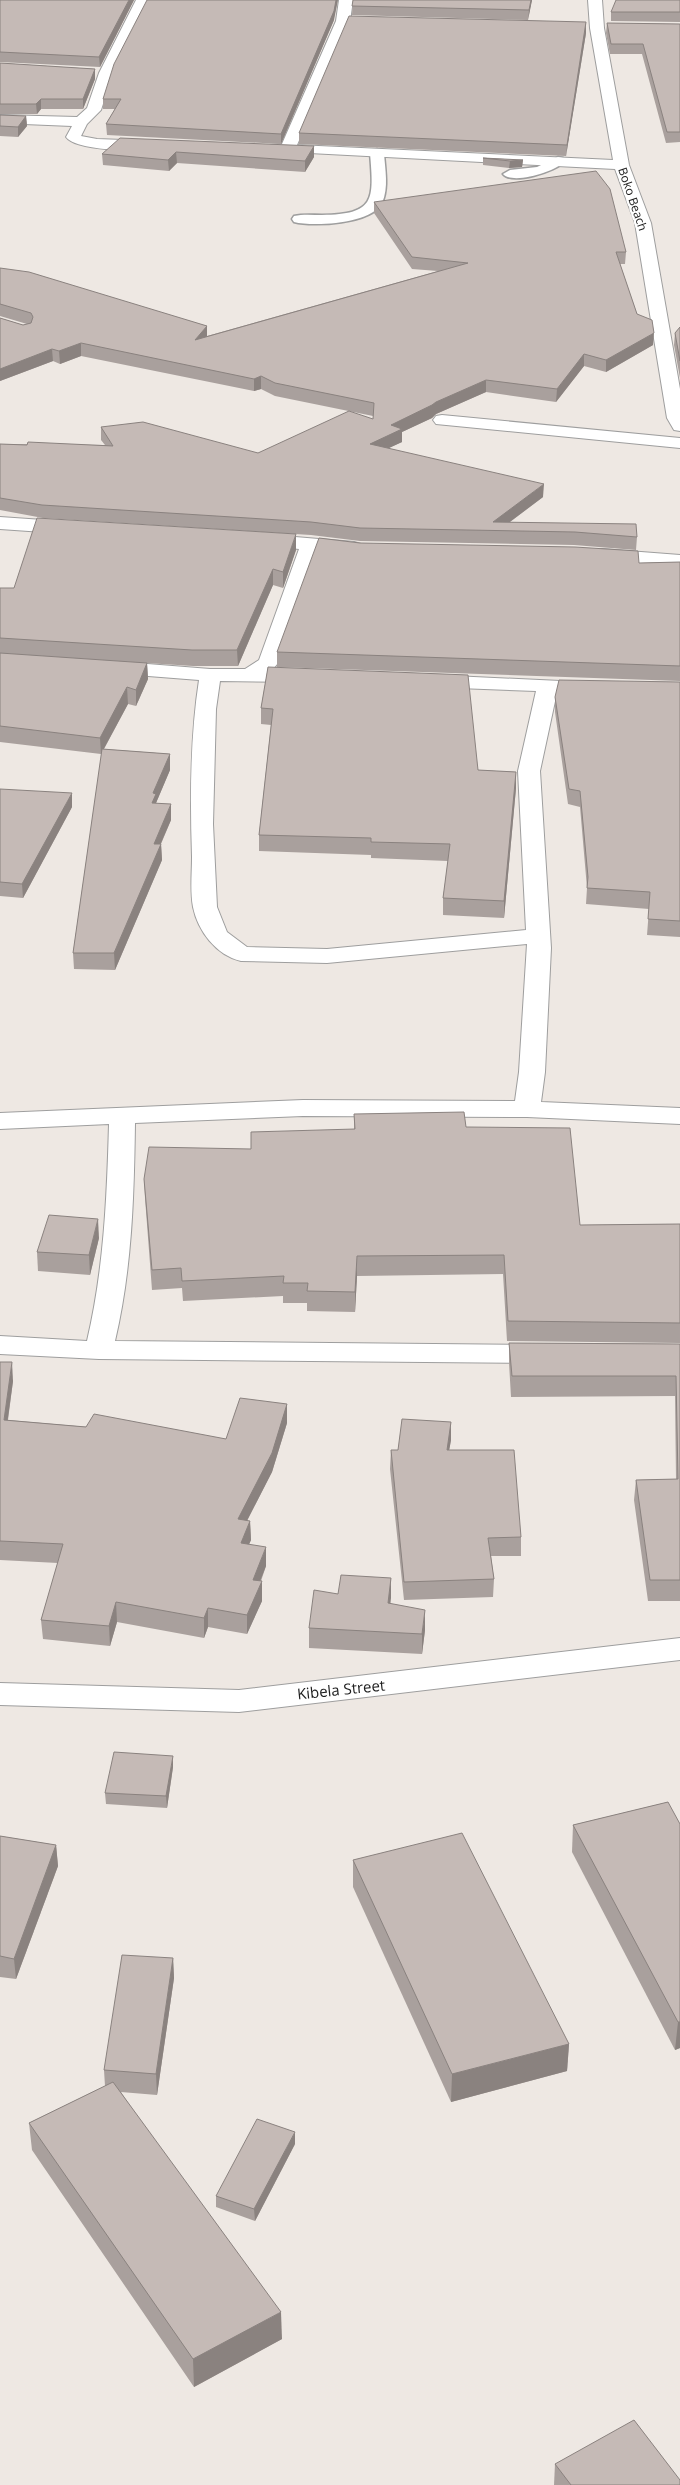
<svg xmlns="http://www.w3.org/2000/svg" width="680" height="2485" font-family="'Open Sans',sans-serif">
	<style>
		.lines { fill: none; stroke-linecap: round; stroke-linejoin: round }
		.service-casing { stroke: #9e9e9e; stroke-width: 3 }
		.minor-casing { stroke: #9e9e9e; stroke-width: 2 }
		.service { fill: #fff; fill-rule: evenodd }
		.minor { fill: #fff; fill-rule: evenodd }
		.wall { fill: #a9a09d }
		.shaded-wall { fill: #8a827f }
		.building { fill: #c5bab6; stroke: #8a827f }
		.labels { text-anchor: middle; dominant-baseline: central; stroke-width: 4.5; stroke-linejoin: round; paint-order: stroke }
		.far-street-label { font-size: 12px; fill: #1d1d1d; stroke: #fff }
		.street-label { font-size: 15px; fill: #1d1d1d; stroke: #fff }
	</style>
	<rect width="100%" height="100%" fill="#eee8e3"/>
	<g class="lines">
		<g class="service-casing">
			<g id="service">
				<path d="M377,149l7,4c1,16 5,35 -2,50 -11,21 -68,24 -88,19l-2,-3 2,-3c9,-2 18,-1 28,-1 53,-1 52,-14 48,-62z"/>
				<path d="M558,157l5,1 2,3c-9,11 -53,24 -62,13l7,-4 27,-3z"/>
			</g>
		</g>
		<g class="minor-casing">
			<g id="minor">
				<path d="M136,0h14l-37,73 -12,37 -14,14 -6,12 16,3 53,2 5,1 2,3 -2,3c-17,4 -79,3 -89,-11l6,-11 -72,-3v-8l77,2 10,-9 12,-35z"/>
				<polygon points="339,0 353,0 350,21 297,145 613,160 590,28 588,0 602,0 604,28 629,165 651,223 680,389 680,431 674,430 667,418 635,223 615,169 271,151 269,148 271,145 282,144 336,21"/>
				<polygon points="442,415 680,438 680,448 436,424 433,420 436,416"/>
				<polygon points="0,517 72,522 79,524 82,528 79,532 72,534 0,529"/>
				<path d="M260,534l94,8 7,2 3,4 -3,4 -7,2 -36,-3 -40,112 -5,6 38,3 3,4 -3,4 -7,2 -84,-1 -4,28 -3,115 4,83 10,25 20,15 80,2 199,-19 -8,-159 18,-80 -104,-4 -7,-2 -4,-4 4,-4 7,-2 171,8 4,4 -4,4 -7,2 -39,-1 -17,79 11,177 -6,124 -4,30 139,6v16l-153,-7 -224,-1 -168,7c-1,73 -3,146 -20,218l431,4 10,3 4,6 -4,6 -10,3 -447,-4 -99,-5v-18l87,5c17,-72 20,-144 22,-217l-109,5v-16l303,-13 212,1 4,-29 8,-128 -200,19 -86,-2c-25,-6 -43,-30 -48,-54 -3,-16 -1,-34 -1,-50 -2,-59 -2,-119 7,-177l-89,-7 -7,-2 -3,-4 3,-4 7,-2 100,8h35l14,-9 40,-111 -46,-5 -3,-4 3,-4z"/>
				<polygon points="602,549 680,555 680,567 595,559 592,555 595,551"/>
				<polygon points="680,1638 680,1660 239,1712 0,1705 0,1683 239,1690"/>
			</g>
		</g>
		<use href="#service" class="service"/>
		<use href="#minor" class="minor"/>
	</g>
	<g class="wall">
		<polygon points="0,0 134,0 100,67 0,62"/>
		<polygon points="353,0 532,0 528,20 352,15"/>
		<polygon points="680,0 680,22 611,21 611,12"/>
		<polygon points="334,20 281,144 107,135 106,124 115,109 103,109 103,99"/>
		<polygon points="586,22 586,33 566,156 299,144 299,133"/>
		<polygon points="607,23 680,24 680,142 666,143 642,54 610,54 606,33"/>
		<polygon points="0,63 95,69 95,79 83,109 41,109 37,114 0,114"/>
		<polygon points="0,115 26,116 27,126 18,137 0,136"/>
		<polygon points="314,146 314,157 305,172 177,163 169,171 103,165 102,154"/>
		<polygon points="483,158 523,160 522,167 509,168 483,165"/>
		<polygon points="374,202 626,252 625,264 620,264 637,314 653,345 606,372 584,366 556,402 486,392 436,414 432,418 402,432 402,442 388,448 543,497 510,522 637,537 636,550 574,545 360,541 311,535 43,518 0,510 0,444 105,445 101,440 101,427 258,453 373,419 373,416 275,396 261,389 254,391 81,356 60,364 53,361 0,381 0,318 23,325 27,324 0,316 0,268 207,326 207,336 438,271 412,269 374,213"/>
		<polygon points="680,327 680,378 674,345 675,333"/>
		<polygon points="360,543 639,563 680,562 680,681 277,667 277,652"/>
		<polygon points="296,550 283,588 273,585 238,666 193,666 131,662 147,663 148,679 136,706 128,704 104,749 170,754 170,770 156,803 171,820 161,844 162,860 115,970 74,969 73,953 102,752 101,754 0,742 0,588 14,588"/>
		<polygon points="268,667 478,770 516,772 516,788 504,918 443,915 443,898 448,861 371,858 371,855 259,851 259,835 271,725 261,724 261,708"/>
		<polygon points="680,682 680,937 647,935 649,909 586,904 587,888 580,807 568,804 555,712 555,697"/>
		<polygon points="0,789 72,807 23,898 0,896"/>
		<polygon points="354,1114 466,1127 580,1225 680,1224 680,1343 507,1341 503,1274 357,1276 355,1312 307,1311 307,1303 283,1303 283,1296 183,1301 182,1288 152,1290 145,1198 144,1179 251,1149 354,1129"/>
		<polygon points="99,1238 90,1275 38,1271 37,1252"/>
		<polygon points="509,1343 680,1344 680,1601 648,1601 634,1500 636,1480 676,1479 675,1396 511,1397 509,1363"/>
		<polygon points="0,1362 13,1381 8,1420 226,1439 287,1423 272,1472 247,1521 250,1521 251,1540 249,1544 266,1566 261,1581 262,1601 247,1634 208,1627 204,1638 117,1622 110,1646 43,1639 41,1620 58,1563 0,1560"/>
		<polygon points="451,1422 451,1440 449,1450 521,1537 521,1556 491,1556 494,1579 493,1597 404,1600 390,1469 391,1450 398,1450"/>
		<polygon points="391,1578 390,1604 425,1630 422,1654 309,1648 309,1628 338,1594"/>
		<polygon points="173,1767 167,1808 106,1804 105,1793"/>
		<polygon points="668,1802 680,2048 675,2050 572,1852 573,1825"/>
		<polygon points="0,1836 56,1845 58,1866 16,1979 0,1977"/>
		<polygon points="353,1860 569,2044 567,2071 451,2102 353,1887"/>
		<polygon points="173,1958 174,1978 157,2095 121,2092 282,2339 194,2387 32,2150 29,2123 105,2086 104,2070"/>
		<polygon points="295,2144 255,2221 216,2207 216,2196"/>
		<polygon points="555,2464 680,2485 554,2485"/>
	</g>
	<g class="shaded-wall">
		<polygon points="129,0 134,0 100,67 99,57"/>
		<polygon points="336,0 338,0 334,20 281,144 281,134"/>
		<polygon points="531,0 532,0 528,20 529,10"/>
		<polygon points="586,22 586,33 566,156 567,145"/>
		<polygon points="95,69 95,79 83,109 83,99"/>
		<polygon points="41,99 41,109 37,114 36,104"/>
		<polygon points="26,116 27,126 18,137 18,127"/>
		<polygon points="314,146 314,157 305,172 305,161"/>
		<polygon points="176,152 177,163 169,171 168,160"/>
		<polygon points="523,160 522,167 509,168 510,161"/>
		<polygon points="207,326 207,338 195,340"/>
		<polygon points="654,333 653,345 606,372 606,360"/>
		<polygon points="81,343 81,356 60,364 59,351"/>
		<polygon points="52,349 53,361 0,381 0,369"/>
		<polygon points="584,354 584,366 556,402 557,389"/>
		<polygon points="261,376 261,389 254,391 254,379"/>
		<polygon points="486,380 486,392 436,414 432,418 402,432 402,442 370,457 370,444 391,425 436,402"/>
		<polygon points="544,484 543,497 499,530 493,522"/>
		<polygon points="296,534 296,550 283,588 283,572"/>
		<polygon points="273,569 273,585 238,666 237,650"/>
		<polygon points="147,663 148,679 136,706 136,690"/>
		<polygon points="127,687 128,704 101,754 100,738"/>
		<polygon points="170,754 170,770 156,803 152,803 153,793"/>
		<polygon points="516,772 516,788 504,918 504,901"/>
		<polygon points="72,793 72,807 23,898 22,884"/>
		<polygon points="171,804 171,820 154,859 154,844"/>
		<polygon points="161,844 162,860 115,970 114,953"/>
		<polygon points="98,1219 99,1238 90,1275 89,1255"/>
		<polygon points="357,1256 357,1276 355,1312 355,1292"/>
		<polygon points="12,1362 13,1381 5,1439 4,1420"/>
		<polygon points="287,1404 287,1423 272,1472 238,1538 238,1519"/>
		<polygon points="451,1422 451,1440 446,1468 447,1450"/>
		<polygon points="250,1521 251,1540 241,1562 241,1543"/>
		<polygon points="266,1547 266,1566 253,1599 253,1580"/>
		<polygon points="391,1578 391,1598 388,1624 388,1603"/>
		<polygon points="262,1581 262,1601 247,1634 247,1615"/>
		<polygon points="116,1602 117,1622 110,1646 109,1626"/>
		<polygon points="208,1608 208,1627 204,1638 204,1618"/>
		<polygon points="425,1610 425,1630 422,1654 422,1634"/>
		<polygon points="173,1756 173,1767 167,1808 166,1796"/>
		<polygon points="56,1845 58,1866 16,1979 14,1959"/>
		<polygon points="173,1958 174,1978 157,2095 156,2074"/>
		<polygon points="678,2022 680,2022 680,2048 675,2050"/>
		<polygon points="569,2044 567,2071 451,2102 452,2074"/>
		<polygon points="295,2132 295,2144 255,2221 254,2209"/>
		<polygon points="281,2312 282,2339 194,2387 193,2359"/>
	</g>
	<g class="building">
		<polygon points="0,0 129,0 99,57 0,52"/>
		<polygon points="147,0 336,0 334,11 281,134 106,124 121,99 103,99 114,64"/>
		<polygon points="353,0 531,0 529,10 352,6"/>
		<polygon points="616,0 680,0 680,12 611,12"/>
		<polygon points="349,16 586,22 567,145 299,133"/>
		<polygon points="607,23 680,24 680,132 667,132 643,44 611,44"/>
		<polygon points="0,63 95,69 83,99 41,99 36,104 0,104"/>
		<polygon points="0,115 26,116 18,127 0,126"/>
		<polygon points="120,138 314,146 305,161 176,152 168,160 102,154"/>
		<polygon points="483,158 523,160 510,161"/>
		<polygon points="596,171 610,189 626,252 616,252 637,314 652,320 654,333 606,360 584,354 557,389 486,380 436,402 432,405 391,425 402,429 370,444 544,484 493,522 636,524 637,537 575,532 360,528 311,522 42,505 0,498 0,444 27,445 28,442 113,446 101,427 143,422 258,453 349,411 373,419 374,403 275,383 261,376 254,379 81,343 59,351 52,349 0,369 0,318 23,325 31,323 33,317 31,313 0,304 0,268 29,272 207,326 195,340 468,263 412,257 374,202"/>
		<polygon points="680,327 680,361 675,333"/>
		<polygon points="37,518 296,534 283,572 273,569 237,650 192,650 0,638 0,588 14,588"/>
		<polygon points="319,538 360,543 575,547 638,551 639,563 680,562 680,666 277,652"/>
		<polygon points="0,653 147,663 136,690 127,687 100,738 0,726"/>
		<polygon points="268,667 468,675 478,770 516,772 504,901 443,898 450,844 371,842 371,838 259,835 273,709 261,708"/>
		<polygon points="559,680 680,682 680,921 648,919 650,892 587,888 588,877 580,791 569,789 555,697"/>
		<polygon points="102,749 170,754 153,793 156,794 152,803 171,804 154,844 161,844 114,953 73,953"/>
		<polygon points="0,789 72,793 22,884 0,882"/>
		<polygon points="464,1112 466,1127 570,1128 580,1225 680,1224 680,1323 508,1321 504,1255 357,1256 355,1292 307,1291 308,1283 283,1283 284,1276 182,1281 181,1268 152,1270 144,1179 149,1147 251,1149 251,1132 355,1129 354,1114"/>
		<polygon points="49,1215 98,1219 89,1255 37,1252"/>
		<polygon points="509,1343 680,1344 680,1580 650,1580 636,1480 678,1479 676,1376 512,1376"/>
		<polygon points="0,1362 12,1362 4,1420 86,1427 94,1414 226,1439 240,1398 287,1404 272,1453 238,1519 250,1521 241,1543 266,1547 253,1580 262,1581 247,1615 208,1608 204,1618 116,1602 109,1626 41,1620 63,1544 0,1541"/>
		<polygon points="402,1419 451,1422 447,1450 514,1450 521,1537 488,1538 494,1579 404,1582 391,1450 398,1450"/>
		<polygon points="341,1575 391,1578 388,1603 425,1610 422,1634 309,1628 314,1590 338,1594"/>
		<polygon points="114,1752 173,1756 166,1796 105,1793"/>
		<polygon points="668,1802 680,1824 680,2022 678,2022 573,1825"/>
		<polygon points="462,1833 569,2044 452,2074 353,1860"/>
		<polygon points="0,1836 56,1845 14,1959 0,1956"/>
		<polygon points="122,1955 173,1958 156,2074 104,2070"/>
		<polygon points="113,2082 281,2312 193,2359 29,2123"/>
		<polygon points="257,2119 295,2132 254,2209 216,2196"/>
		<polygon points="634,2420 680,2480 680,2485 571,2485 555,2464"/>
	</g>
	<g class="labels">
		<g class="far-street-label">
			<text transform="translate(633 199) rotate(71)">Boko Beach</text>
		</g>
		<g class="street-label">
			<text transform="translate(341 1689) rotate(-6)">Kibela Street</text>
		</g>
	</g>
</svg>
